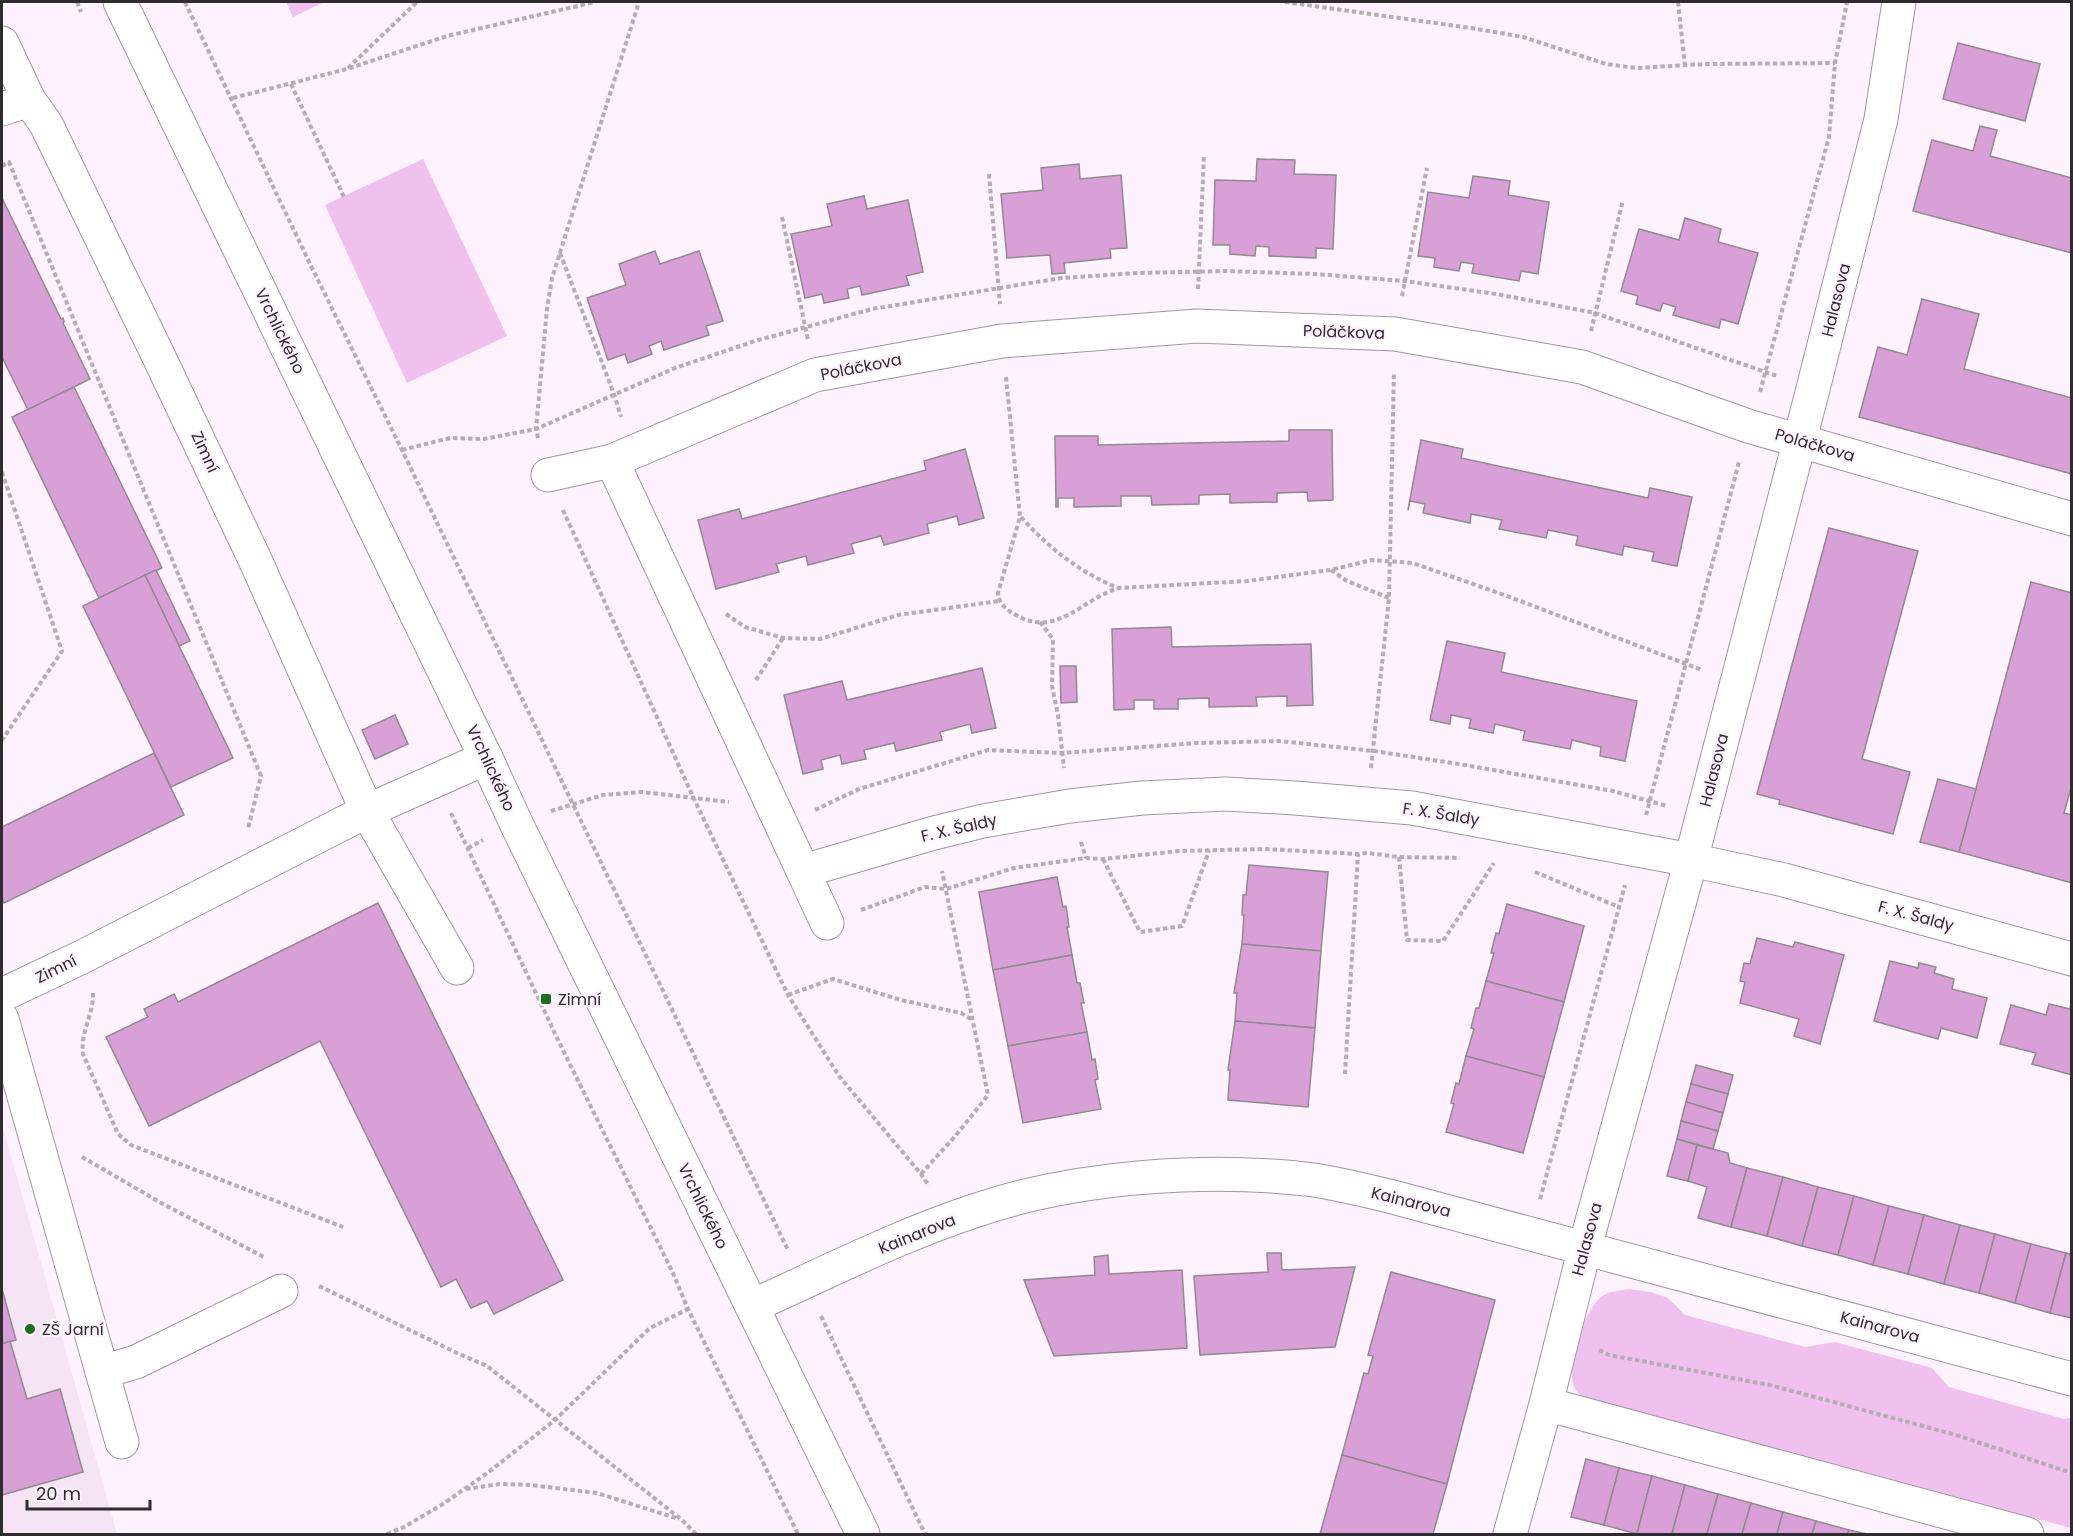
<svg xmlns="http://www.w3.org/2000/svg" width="2073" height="1536" font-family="Poppins,sans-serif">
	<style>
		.built { fill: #f4e4f4 }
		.green { fill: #f0c1ee }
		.building { fill: #d9a0d7; stroke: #938992; stroke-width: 1.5 }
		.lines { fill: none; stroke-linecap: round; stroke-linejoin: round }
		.minor-casing { stroke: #a197a1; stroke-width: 35 }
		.path { stroke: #b5adb5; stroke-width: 4; stroke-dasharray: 4.5 3; stroke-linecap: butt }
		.minor { stroke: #fff; stroke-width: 33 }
		.poi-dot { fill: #1a711c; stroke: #fdf2fd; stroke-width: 2 }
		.labels { text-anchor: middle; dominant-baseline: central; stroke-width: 4.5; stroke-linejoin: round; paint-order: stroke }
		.street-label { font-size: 16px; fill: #2f2b2f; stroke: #fdf2fd }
		.poi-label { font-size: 16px; fill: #2f2b2f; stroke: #fdf2fd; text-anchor: start }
	</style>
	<rect width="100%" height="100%" fill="#fdf2fd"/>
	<polygon class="built" points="2,1124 117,1534 2,1534"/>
	<g class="green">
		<polygon points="286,2 324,2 293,17"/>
		<polygon points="423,159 507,336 407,383 325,205"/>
		<path d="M1628,1289l23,3 17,6 17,17 120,32 30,-5 97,26 17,19 115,32 7,-1v110l-489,-132c-3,-2 -5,-4 -7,-7 -11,-20 9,-79 26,-92 8,-6 18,-6 27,-8z"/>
	</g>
	<g class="building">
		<polygon points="1958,43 2040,64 2025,121 1943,99"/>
		<polygon points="1980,126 1997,130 1990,156 2072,178 2072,253 1913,211 1932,140 1973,151"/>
		<polygon points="1257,159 1295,160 1294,174 1336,175 1333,249 1316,248 1316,258 1269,256 1269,247 1256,246 1255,256 1230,254 1230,245 1213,245 1215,180 1256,181"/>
		<polygon points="1079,164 1080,179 1121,175 1127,248 1110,249 1111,258 1064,263 1065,273 1052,274 1050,255 1007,258 1001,194 1043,190 1041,168"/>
		<polygon points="1473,176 1510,181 1508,195 1549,202 1538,274 1521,271 1519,281 1472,273 1474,264 1461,262 1459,271 1434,267 1435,258 1418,256 1428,192 1469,198"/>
		<polygon points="864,196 867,209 908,200 923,272 906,276 909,285 862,295 860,286 847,289 849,298 824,303 822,294 805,298 791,234 832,226 827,204"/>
		<polygon points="2,198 61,319 63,318 64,322 63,323 90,379 28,410 2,357"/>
		<polygon points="1685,218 1721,229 1718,242 1758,253 1738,324 1721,319 1719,328 1673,315 1676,307 1663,303 1660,311 1636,304 1638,296 1621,291 1639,229 1679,240"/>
		<polygon points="655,251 660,264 699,251 723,321 706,326 709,335 664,350 661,341 649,346 652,354 628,363 625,354 608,360 587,298 626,285 619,264"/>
		<polygon points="1922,299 1979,314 1964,369 2072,398 2072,474 1859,417 1878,347 1907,355"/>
		<polygon points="74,387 162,568 99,598 12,417"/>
		<polygon points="1289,430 1332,430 1333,500 1308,501 1307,492 1277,493 1277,502 1230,503 1230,494 1199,495 1199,504 1152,505 1151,496 1121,496 1121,506 1074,507 1074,498 1058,498 1058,507 1056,507 1055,436 1098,436 1098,445 1289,441"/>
		<polygon points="1421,440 1463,449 1461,458 1648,498 1650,488 1692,497 1677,566 1652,561 1654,552 1624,546 1622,555 1576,545 1578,536 1548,530 1546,538 1499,529 1502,520 1471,514 1470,523 1423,513 1425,504 1410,501 1408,510"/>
		<polygon points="965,449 984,518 959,525 957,516 927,524 929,533 884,545 881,536 851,544 854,553 808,565 806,556 776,564 779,572 716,589 698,520 739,509 742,519 926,470 924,461"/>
		<polygon points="1829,528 1918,551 1862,759 1910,772 1893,834 1779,804 1780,800 1757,794"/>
		<polygon points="156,570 190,641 179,646 145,575"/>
		<polygon points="145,575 233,758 171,787 83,606"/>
		<polygon points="2031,582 2072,593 2072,785 2064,813 2072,815 2072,883 1959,852"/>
		<polygon points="1171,627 1172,647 1311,644 1313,705 1287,706 1287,696 1256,697 1257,706 1209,707 1209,698 1178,699 1178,709 1154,709 1154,700 1134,700 1134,709 1114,710 1112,629"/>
		<polygon points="1447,641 1505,653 1501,672 1637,701 1625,761 1600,756 1601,747 1572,740 1570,749 1523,740 1525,731 1495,724 1493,733 1469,728 1471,719 1451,715 1450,724 1430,720"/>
		<polygon points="1060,666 1076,666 1077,702 1061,703"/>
		<polygon points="982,668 996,728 972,733 970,724 940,732 942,740 896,751 894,743 864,750 866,759 842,764 840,755 821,760 823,769 803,774 784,695 842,681 847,700"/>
		<polygon points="395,715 408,744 375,759 362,730"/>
		<polygon points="154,753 184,815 4,903 2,899 2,827"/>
		<polygon points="1938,779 1976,789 1959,852 1920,842"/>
		<polygon points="1249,865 1328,872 1321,951 1242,944 1244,915 1242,915 1243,895 1246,895"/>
		<polygon points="1057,877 1063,907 1066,906 1069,927 1067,927 1072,955 993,970 979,892"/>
		<polygon points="378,903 563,1280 494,1314 487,1301 471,1308 456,1279 441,1287 320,1041 149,1126 106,1037 148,1017 144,1009 174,994 178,1002"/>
		<polygon points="1507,904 1584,926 1564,1002 1486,981 1494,953 1491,953 1496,933 1499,934"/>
		<polygon points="1757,938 1793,947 1795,942 1844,955 1820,1044 1794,1036 1799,1019 1740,1003 1745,982 1740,981 1744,963 1750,964"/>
		<polygon points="1242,944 1321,951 1315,1028 1235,1021 1237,993 1234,993"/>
		<polygon points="1072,955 1077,983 1080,983 1084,1003 1081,1003 1087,1032 1008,1046 993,970"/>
		<polygon points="1890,961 1918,968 1919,963 1936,967 1934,973 1954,979 1952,989 1987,998 1977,1038 1941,1028 1938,1039 1874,1021"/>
		<polygon points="1486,981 1564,1002 1544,1077 1466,1056 1474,1029 1471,1028 1476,1008 1479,1008"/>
		<polygon points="2071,1003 2072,1075 2032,1064 2036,1053 2000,1044 2011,1005 2046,1015 2049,1004 2070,1009"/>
		<polygon points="1235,1021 1315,1028 1308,1107 1228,1100 1230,1070 1228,1070"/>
		<polygon points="1087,1032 1092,1060 1095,1059 1098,1079 1095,1080 1101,1109 1023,1123 1008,1046"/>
		<polygon points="1466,1056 1544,1077 1523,1153 1446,1132 1454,1104 1451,1103 1456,1083 1459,1084"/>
		<polygon points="1696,1065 1733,1075 1728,1094 1691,1084"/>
		<polygon points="1691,1084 1728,1094 1723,1113 1686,1102"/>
		<polygon points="1686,1102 1723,1113 1718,1131 1681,1121"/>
		<polygon points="1681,1121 1718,1131 1713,1149 1677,1139"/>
		<polygon points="1677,1139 1697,1145 1688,1181 1667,1176"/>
		<polygon points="1697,1145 1728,1153 1730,1163 1747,1168 1731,1227 1698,1218 1707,1187 1688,1181"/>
		<polygon points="1747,1168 1783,1177 1767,1236 1731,1227"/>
		<polygon points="1783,1177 1818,1187 1802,1246 1767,1236"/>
		<polygon points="1818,1187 1854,1196 1838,1255 1802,1246"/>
		<polygon points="1854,1196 1889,1206 1873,1265 1838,1255"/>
		<polygon points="1889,1206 1924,1215 1908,1274 1873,1265"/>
		<polygon points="1924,1215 1960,1225 1944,1284 1908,1274"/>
		<polygon points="1960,1225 1995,1234 1979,1293 1944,1284"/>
		<polygon points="1995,1234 2031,1244 2015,1303 1979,1293"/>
		<polygon points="2031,1244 2066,1253 2050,1313 2015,1303"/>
		<polygon points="1267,1253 1281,1253 1282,1270 1355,1267 1335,1347 1200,1355 1194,1276 1268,1272"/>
		<polygon points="2066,1253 2072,1255 2072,1318 2050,1313"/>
		<polygon points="1108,1255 1109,1274 1182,1270 1187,1348 1054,1356 1024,1280 1095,1275 1094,1257"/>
		<polygon points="1391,1272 1495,1300 1447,1484 1342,1455 1364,1373 1368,1374 1373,1356 1368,1355"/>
		<polygon points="2,1289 16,1340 2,1344"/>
		<polygon points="10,1341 27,1399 60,1389 83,1472 2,1495 2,1344"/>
		<polygon points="1342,1455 1447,1484 1433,1534 1320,1534"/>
		<polygon points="1586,1459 1619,1468 1604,1525 1571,1517"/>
		<polygon points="1619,1468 1652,1476 1637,1534 1604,1525"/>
		<polygon points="1652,1476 1685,1485 1672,1534 1637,1534"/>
		<polygon points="1685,1485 1718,1494 1707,1534 1672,1534"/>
		<polygon points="1718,1494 1751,1503 1742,1534 1707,1534"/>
		<polygon points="1751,1503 1783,1512 1777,1534 1742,1534"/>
		<polygon points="1783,1512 1816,1521 1812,1534 1777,1534"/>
		<polygon points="1816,1521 1849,1530 1847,1534 1812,1534"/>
		<polygon points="1849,1530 1867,1534 1847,1534"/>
	</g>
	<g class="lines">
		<g class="minor-casing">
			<g id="minor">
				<polyline points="120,2 486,758 516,823 863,1534"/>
				<polyline points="2,43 29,100 46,124 159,357 257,564 367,811 457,968"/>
				<polyline points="2,109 29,100"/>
				<polyline points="612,461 803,871 934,833 983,821 1070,806 1142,798 1226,794 1295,798 1412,808 1691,860 1784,880 2072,959"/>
				<polyline points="548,475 612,461 815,375 1002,341 1197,326 1395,334 1582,367 1748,426 2072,519"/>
				<polyline points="803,871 827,923"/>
				<polyline points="2,995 82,957 367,811 486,758"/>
				<polyline points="2,1019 122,1442"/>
				<path d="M752,1306c74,-33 148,-71 225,-96 100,-34 233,-43 337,-30 25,4 50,10 75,16l683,183"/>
				<polyline points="102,1372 136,1362 281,1291"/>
				<polyline points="1546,1404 2027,1534"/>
				<polyline points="1510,1534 1546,1404 1585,1247 1691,860 1814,385 1881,119 1899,2"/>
			</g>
		</g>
		<g class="path">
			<polyline points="77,2 81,12"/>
			<polyline points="185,2 311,266 402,450 788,1250"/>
			<polyline points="1285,2 1471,28 1523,37 1606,64 1636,68 1705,64 1835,63"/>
			<polyline points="1678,2 1685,66"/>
			<polyline points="348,68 417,2"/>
			<polyline points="291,84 344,197"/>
			<polyline points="233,98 347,69 447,36 595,2"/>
			<polyline points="2,166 9,162 261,776 248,829"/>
			<polyline points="989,174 1000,304"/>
			<polyline points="782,217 808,340"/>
			<polyline points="560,253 614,394 621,417"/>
			<polyline points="1198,289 1204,155"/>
			<polyline points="1402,296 1427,168"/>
			<polyline points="1591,331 1623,200"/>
			<path d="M1006,377l14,140 -22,76c1,10 7,16 16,21 43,26 68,-16 105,-26l128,-7 83,-11 42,-10 41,3 94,33 195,74"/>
			<polyline points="1760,392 1829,137 1835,63 1847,2"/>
			<polyline points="538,438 536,429 547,309 552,278 639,2"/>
			<polyline points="402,450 450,438 484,439 536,429 675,368 755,341 872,309 1061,278 1137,273 1226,271 1315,274 1405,281 1496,294 1595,313 1777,376"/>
			<polyline points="2,472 62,651 2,740"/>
			<polyline points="563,510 694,799 788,995 839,1076 921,1174 929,1186"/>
			<path d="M1021,517c28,31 58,55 97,71"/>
			<polyline points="1331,570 1347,581 1389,598"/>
			<polyline points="726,614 745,627 783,638 820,639 898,615 999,601"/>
			<polyline points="1040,622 1053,639 1052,686 1058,715 1064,768"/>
			<polyline points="756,680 783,638"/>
			<polyline points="1371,768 1389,598 1394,372"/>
			<polyline points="815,810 859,789 988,750 1061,753 1198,743 1279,741 1374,751 1459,764 1613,791 1667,806"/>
			<polyline points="551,811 603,795 642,792 729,802"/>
			<polyline points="451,813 559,1042 673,1273 688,1309 798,1534"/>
			<polyline points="1646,815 1739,462"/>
			<polyline points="1081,842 1086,858"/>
			<polyline points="468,848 483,840"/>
			<polyline points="1399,857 1407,940 1443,941 1494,863"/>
			<polyline points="1103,859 1140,932 1182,926 1209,851"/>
			<polyline points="1535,872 1619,907"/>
			<polyline points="861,910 925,887 946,889 1014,868 1086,858 1103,859 1179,851 1265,849 1358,854 1367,853 1399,857 1460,858"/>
			<path d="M93,993c1,21 -13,39 -10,61l35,80 13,11 212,82"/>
			<polyline points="788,995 833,979 901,1000 961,1013 971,1019"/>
			<polyline points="1345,1074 1358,854"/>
			<polyline points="82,1157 163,1204 264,1257"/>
			<polyline points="921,1174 957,1134 988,1095 942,871"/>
			<polyline points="1540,1199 1625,885"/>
			<polyline points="319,1286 457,1353 487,1366 682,1520 696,1534"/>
			<polyline points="821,1316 925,1534"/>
			<polyline points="1599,1350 1609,1355 1770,1385 1956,1435 2072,1473"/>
			<polyline points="466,1489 500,1484 531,1485 597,1493 679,1519"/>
			<polyline points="387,1534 404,1527 443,1504 486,1474 555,1420 650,1328 688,1309"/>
		</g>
		<use href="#minor" class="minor"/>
	</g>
	<g class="poi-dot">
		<rect x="540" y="993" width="12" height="12" rx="3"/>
		<circle cx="30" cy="1329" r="6"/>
	</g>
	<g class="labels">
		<g class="street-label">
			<text transform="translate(1836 300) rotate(-76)">Halasova</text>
			<text transform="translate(280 331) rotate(64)">Vrchlického</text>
			<text transform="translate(1344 332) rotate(2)">Poláčkova</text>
			<text transform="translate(861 367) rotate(-11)">Poláčkova</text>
			<text transform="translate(1815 445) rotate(16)">Poláčkova</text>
			<text transform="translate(205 452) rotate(65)">Zimní</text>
			<text transform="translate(491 768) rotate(65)">Vrchlického</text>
			<text transform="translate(1714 770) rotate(-76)">Halasova</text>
			<text transform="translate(1441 814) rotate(9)">F. X. Šaldy</text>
			<text transform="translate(959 828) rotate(-13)">F. X. Šaldy</text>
			<text transform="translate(1916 916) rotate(15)">F. X. Šaldy</text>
			<text transform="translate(56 969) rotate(-26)">Zimní</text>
			<text transform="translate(1411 1202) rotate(14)">Kainarova</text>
			<text transform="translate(703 1206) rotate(64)">Vrchlického</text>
			<text transform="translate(917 1234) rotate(-22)">Kainarova</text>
			<text transform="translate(1587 1239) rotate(-75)">Halasova</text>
			<text transform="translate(1880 1327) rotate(15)">Kainarova</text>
		</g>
		<g class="poi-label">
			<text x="558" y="999">Zimní</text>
			<text x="42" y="1329">ZŠ Jarní</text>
		</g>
	</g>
	<rect width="2073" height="1536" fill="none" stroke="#2f2b2f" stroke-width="6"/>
	<path d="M27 1500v9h123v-9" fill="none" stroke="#2f2b2f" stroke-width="3"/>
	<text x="36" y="1500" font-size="18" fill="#2f2b2f" stroke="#fdf2fd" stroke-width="4.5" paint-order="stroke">20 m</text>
</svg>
